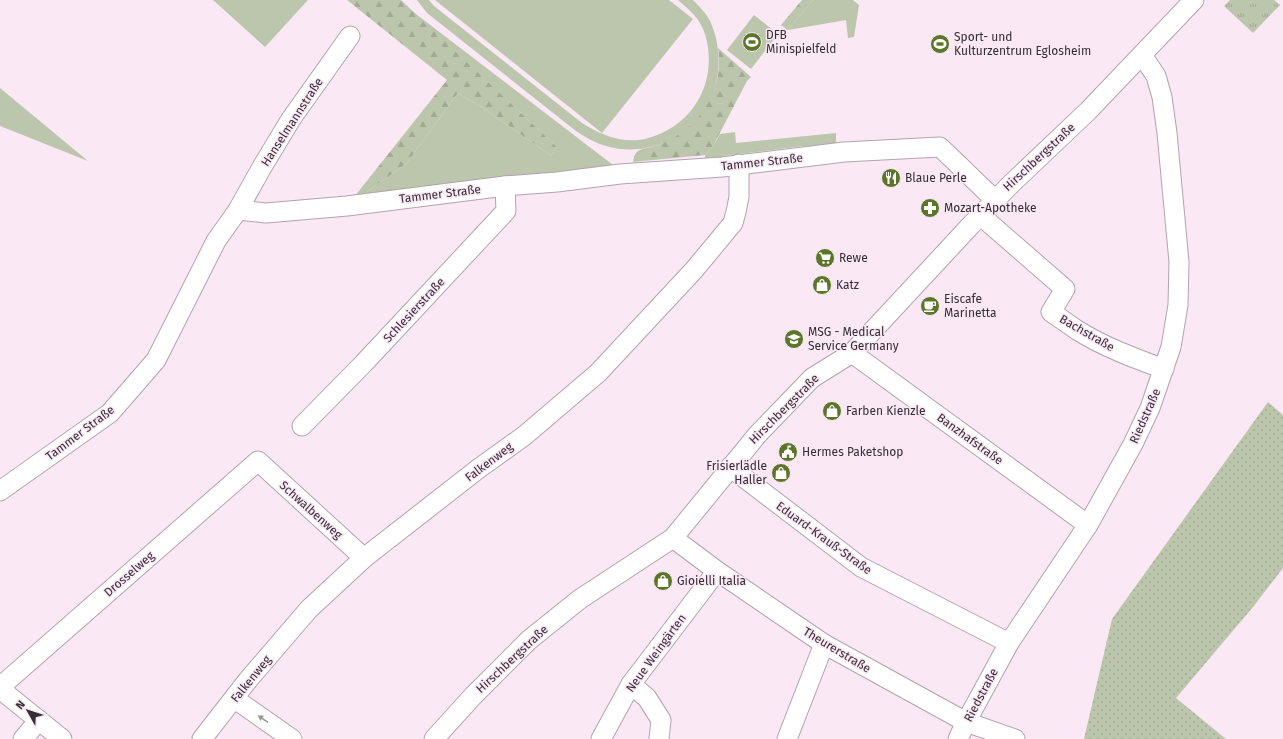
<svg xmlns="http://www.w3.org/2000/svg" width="1283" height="739" font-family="'Fira Sans',sans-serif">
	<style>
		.grass { fill: #bbc6ac }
		.forest { fill: url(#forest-firs) }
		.park { fill: url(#park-tufts) }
		.garden { fill: url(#garden-dots) }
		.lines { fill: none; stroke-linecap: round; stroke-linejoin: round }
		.minor-casing { stroke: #b3a3ae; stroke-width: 21 }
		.minor { stroke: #fff; stroke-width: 19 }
		.oneway { fill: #9a9699 }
		.labels { text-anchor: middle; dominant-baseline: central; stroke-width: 3; stroke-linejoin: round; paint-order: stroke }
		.poi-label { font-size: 12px; fill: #352e33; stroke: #fae8f5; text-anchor: start }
		.street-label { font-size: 12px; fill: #352e33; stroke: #fae8f5 }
	</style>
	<defs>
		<pattern id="forest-firs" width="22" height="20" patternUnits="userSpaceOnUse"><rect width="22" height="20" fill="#bbc6ac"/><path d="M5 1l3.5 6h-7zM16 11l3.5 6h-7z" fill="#a1aa94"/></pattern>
		<pattern id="park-tufts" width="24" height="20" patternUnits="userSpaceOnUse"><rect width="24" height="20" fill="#bbc6ac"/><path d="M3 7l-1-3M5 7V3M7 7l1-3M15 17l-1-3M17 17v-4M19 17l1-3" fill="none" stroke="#a1aa94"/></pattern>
		<pattern id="garden-dots" width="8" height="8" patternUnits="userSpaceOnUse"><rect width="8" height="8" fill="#bbc6ac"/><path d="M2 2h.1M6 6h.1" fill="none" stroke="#a1aa94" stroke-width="1.8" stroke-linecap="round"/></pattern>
	</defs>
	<rect width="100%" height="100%" fill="#fae8f5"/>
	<g class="grass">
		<polygon points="213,0 308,0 265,47"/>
		<path d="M417,0h12l5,6 148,117c17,11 36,19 57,17 8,-1 16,-4 23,-7 33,-15 51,-49 46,-85 -1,-8 -3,-16 -7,-23 -5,-10 -15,-18 -23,-25h15c6,6 13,13 17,21 14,30 11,70 -10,96 -22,27 -61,39 -94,29 -11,-3 -21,-9 -30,-15l-149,-118z"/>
		<polygon points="435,0 669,0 693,19 602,133"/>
		<polygon points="813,0 853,0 859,5 854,37 848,38 846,20 788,30"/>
		<polygon points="412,11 613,165 625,174 347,206 406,164 458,93 486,110 551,156 557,147"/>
		<polygon points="754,15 778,34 751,69 727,50"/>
		<polygon points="0,88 88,161 0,126"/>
		<polygon points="735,132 736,143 836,133 836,154 804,158 803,146 723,156 722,167 706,167 705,155 713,146 720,134"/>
	</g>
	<g class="forest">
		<polygon points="347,0 401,0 557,147 551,156 486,110 458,93 406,164 347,206 447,80"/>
		<polygon points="802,0 813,0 788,30 781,25"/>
		<path d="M718,48l33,29 -4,4 -34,65 -8,9 -72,7c1,-5 2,-10 7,-12 4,-2 10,-2 15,-4 5,-1 10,-4 14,-6 34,-16 55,-54 49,-92z"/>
	</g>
	<polygon class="park" points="1230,0 1274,0 1280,5 1253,33 1224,6"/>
	<polygon class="garden" points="1268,402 1283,415 1283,568 1253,607 1176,698 1226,739 1084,739 1112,619"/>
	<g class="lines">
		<g class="minor-casing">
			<g id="minor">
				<polyline points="238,210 266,213 347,206 505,186 557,182 620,174 722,167 844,152 940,147 995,200"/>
				<path d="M980,215l85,74 -14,23c9,6 17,12 26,18 27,17 57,28 87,39"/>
				<polyline points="852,353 1088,525"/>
				<polyline points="302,426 364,363 506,211 505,186"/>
				<polyline points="730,467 861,567 1009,643"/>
				<polyline points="0,491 110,413 156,360 216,241 238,210 262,167 291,119 350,36"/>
				<polyline points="673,538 717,571 824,644 966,722 1015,739"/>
				<polyline points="631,684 647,698 661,720 659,739"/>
				<polyline points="0,687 258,461 364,558"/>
				<polyline points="0,689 62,739"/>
				<polyline points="235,699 292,739"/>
				<polyline points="23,739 39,720"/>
				<polyline points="202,739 248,680 309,609 364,558 478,469 524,436 598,373 694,270 733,223 736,212 739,197 739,164"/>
				<polyline points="434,739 473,696 529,640 580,599 673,538 758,434 812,378 852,353 971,225 1010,185 1088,111 1194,0"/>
				<polyline points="601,739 631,684 717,571"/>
				<polyline points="787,739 824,644"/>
				<polyline points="958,739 966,722 1009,643 1088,525 1133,444 1150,408 1171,347 1178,305 1179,262 1167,133 1162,97 1156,76 1142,55"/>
			</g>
		</g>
		<use href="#minor" class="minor"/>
	</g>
	<defs><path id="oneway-solid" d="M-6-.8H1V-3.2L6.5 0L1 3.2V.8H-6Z"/></defs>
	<use class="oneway" href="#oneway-solid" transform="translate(263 719) rotate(-145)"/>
	<defs>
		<g id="stadium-disc" transform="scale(1)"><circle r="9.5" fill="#5c7629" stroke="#fae8f5"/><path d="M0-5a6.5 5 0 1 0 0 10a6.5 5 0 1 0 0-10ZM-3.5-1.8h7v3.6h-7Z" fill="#fff"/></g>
		<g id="restaurant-disc" transform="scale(1)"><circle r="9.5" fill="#5c7629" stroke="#fae8f5"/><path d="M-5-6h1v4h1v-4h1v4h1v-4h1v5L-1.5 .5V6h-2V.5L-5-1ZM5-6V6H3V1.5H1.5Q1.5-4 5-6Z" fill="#fff"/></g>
		<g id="pharmacy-disc" transform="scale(1)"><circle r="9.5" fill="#5c7629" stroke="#fae8f5"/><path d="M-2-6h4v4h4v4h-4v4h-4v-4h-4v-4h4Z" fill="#fff"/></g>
		<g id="supermarket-disc" transform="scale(1)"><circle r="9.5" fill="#5c7629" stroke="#fae8f5"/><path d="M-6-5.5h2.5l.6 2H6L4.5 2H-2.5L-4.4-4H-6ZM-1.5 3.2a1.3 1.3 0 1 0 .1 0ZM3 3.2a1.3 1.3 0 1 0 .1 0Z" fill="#fff"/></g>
		<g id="shop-disc" transform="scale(1)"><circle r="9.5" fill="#5c7629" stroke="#fae8f5"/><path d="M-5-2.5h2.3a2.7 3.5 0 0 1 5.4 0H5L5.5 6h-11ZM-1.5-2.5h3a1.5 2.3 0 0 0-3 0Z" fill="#fff"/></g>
		<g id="cafe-disc" transform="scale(1)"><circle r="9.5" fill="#5c7629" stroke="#fae8f5"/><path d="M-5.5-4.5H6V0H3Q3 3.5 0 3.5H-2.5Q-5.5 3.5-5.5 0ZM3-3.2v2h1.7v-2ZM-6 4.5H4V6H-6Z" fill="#fff"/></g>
		<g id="school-disc" transform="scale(1)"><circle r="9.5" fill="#5c7629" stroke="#fae8f5"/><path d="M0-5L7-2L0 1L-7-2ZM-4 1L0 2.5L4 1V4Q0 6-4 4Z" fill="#fff"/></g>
		<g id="civic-disc" transform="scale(1)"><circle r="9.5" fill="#5c7629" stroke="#fae8f5"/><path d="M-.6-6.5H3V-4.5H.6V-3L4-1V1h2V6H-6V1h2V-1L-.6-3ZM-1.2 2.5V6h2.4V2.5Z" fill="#fff"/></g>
	</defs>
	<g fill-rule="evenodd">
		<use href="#stadium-disc" x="752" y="42"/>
		<use href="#stadium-disc" x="940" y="44"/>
		<use href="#restaurant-disc" x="891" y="178"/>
		<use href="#pharmacy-disc" x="930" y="208"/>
		<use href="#supermarket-disc" x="825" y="258"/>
		<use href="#shop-disc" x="822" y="285"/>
		<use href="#cafe-disc" x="930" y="306"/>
		<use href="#school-disc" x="794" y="339"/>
		<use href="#shop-disc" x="832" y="411"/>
		<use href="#civic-disc" x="788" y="452"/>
		<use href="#shop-disc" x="781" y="473"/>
		<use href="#shop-disc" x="663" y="581"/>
	</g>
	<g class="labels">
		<g class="poi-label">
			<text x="766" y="35">DFB<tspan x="766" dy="14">Minispielfeld</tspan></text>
			<text x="954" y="37">Sport- und<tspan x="954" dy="14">Kulturzentrum Eglosheim</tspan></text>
			<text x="905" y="178">Blaue Perle</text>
			<text x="944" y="208">Mozart-Apotheke</text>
			<text x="839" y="258">Rewe</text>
			<text x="836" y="285">Katz</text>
			<text x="944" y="299">Eiscafe<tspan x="944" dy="14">Marinetta</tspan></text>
			<text x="808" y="332">MSG - Medical<tspan x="808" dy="14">Service Germany</tspan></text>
			<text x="846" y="411">Farben Kienzle</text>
			<text x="802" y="452">Hermes Paketshop</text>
			<text x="767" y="466" text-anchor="end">Frisierlädle<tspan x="767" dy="14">Haller</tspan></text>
			<text x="677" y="581">Gioielli Italia</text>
		</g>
		<g class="street-label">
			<text transform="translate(292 122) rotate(-57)">Hanselmannstraße</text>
			<text transform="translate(1039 157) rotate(-43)">Hirschbergstraße</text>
			<text transform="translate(762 162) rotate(-6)">Tammer Straße</text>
			<text transform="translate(440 194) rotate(-7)">Tammer Straße</text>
			<text transform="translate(414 310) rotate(-47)">Schlesierstraße</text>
			<text transform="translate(1087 333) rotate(30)">Bachstraße</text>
			<text transform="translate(784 409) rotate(-45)">Hirschbergstraße</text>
			<text transform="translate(1145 416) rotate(-66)">Riedstraße</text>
			<text transform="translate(80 433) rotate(-37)">Tammer Straße</text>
			<text transform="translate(970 439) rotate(36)">Banzhafstraße</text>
			<text transform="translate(489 462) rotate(-37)">Falkenweg</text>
			<text transform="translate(311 510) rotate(42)">Schwalbenweg</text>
			<text transform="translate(824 538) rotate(36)">Eduard-Krauß-Straße</text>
			<text transform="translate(129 574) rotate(-41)">Drosselweg</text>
			<text transform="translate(837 650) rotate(31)">Theurerstraße</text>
			<text transform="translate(656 653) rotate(-54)">Neue Weingärten</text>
			<text transform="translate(512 659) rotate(-43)">Hirschbergstraße</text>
			<text transform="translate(251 679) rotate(-51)">Falkenweg</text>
			<text transform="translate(981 695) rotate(-62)">Riedstraße</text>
		</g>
	</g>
	<g transform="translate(28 711) rotate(309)" stroke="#fae8f5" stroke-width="3" paint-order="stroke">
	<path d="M0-3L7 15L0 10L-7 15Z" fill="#352e33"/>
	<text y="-6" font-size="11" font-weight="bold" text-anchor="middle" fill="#352e33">N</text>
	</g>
</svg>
